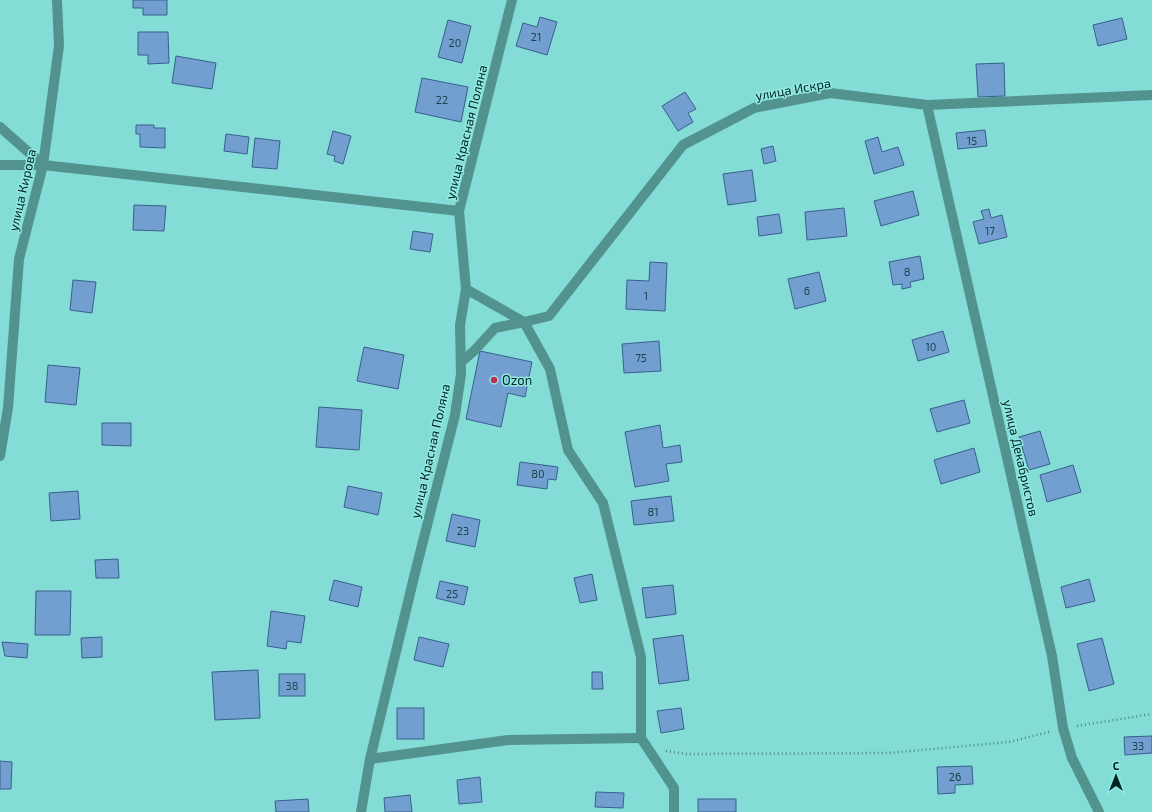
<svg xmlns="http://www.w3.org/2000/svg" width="1152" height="812" font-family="'Exo 2',sans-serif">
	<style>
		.building { fill: #729fcf; stroke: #36618d }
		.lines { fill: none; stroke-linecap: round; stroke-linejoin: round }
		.path { stroke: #498b86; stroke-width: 2.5; stroke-dasharray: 1 3; stroke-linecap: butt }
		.minor { stroke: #52938f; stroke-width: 10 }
		.poi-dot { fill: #be2e55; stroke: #90e9e3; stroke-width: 1.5 }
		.labels { text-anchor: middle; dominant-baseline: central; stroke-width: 3; stroke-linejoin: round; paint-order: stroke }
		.number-label { font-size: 11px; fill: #1c444e }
		.street-label { font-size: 13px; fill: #002523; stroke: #90e9e3 }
		.poi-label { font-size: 13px; fill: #002523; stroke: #90e9e3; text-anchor: start }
	</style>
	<rect width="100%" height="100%" fill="#83dcd6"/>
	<g class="building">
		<polygon points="133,0 167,0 167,15 143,15 143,8 133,8"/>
		<polygon points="540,17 557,22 547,55 516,46 523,23 537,27"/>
		<polygon points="1122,18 1127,39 1098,46 1093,25"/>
		<polygon points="448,20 471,26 462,63 438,57"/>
		<polygon points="138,32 168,32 169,63 148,64 148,55 138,55"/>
		<polygon points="176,56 216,63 212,89 172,83"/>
		<polygon points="1004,63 1005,96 978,97 976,64"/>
		<polygon points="422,78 468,87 461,122 415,112"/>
		<polygon points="685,92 696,109 688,113 693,122 678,131 662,106"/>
		<polygon points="136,125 154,125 154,128 165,128 165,148 140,147 140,134 136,134"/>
		<polygon points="985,130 987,146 958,149 956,133"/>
		<polygon points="333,131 351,136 343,164 334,161 335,156 327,154"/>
		<polygon points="226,134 249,137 247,154 224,151"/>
		<polygon points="878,137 882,152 898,147 904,165 874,174 865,141"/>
		<polygon points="255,138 280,141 277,169 252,167"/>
		<polygon points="773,146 776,161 764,164 761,149"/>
		<polygon points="752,170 756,201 728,205 723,174"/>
		<polygon points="913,191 919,215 881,226 874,201"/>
		<polygon points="134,205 166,206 164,231 133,230"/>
		<polygon points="844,208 847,236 807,240 805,212"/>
		<polygon points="989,209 991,218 1002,215 1007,237 979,244 973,222 984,219 981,211"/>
		<polygon points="779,214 782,233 759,236 757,217"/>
		<polygon points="413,231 433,234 430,252 410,249"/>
		<polygon points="920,256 924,279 910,282 911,287 902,289 902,284 893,285 889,262"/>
		<polygon points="650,262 667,263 665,311 626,309 627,280 649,281"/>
		<polygon points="819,272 826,301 795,309 788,279"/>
		<polygon points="73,280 96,282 92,313 70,310"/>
		<polygon points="943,331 949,352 918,361 912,340"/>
		<polygon points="659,341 661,371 624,373 622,344"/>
		<polygon points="364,347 404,355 398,389 357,381"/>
		<polygon points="480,351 532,362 525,397 508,393 501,427 466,419"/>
		<polygon points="48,365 80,368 76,405 45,402"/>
		<polygon points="964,400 970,423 937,432 930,409"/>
		<polygon points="319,407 362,410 359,450 316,447"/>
		<polygon points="102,423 131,423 131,446 102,445"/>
		<polygon points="660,425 663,448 680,445 682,462 666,464 669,481 635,487 625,432"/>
		<polygon points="1040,431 1050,464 1029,470 1019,437"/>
		<polygon points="974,448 980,472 941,484 934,460"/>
		<polygon points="520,462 558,467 556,480 548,479 547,489 517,485"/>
		<polygon points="1073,465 1081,492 1047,502 1040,475"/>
		<polygon points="348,486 382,493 378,515 344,507"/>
		<polygon points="78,491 80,519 51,521 49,493"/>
		<polygon points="671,496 674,521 634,525 631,501"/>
		<polygon points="452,514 480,520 475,547 446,541"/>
		<polygon points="118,559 119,578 96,578 95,560"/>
		<polygon points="592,574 597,600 580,603 574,578"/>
		<polygon points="1089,579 1095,601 1066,608 1061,587"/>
		<polygon points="334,580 362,587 358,607 329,600"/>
		<polygon points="440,581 468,587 464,605 436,598"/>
		<polygon points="673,585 676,614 646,618 642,588"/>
		<polygon points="36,591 71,591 70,635 35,635"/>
		<polygon points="271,611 305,616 301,643 287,641 286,649 267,646"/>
		<polygon points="683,635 689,680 659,684 653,639"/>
		<polygon points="102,637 102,657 82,658 81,638"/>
		<polygon points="419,637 449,644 443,667 414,660"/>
		<polygon points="1102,638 1114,684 1089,691 1077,644"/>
		<polygon points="2,642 28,644 27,658 5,656"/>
		<polygon points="258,670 260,718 215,720 212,672"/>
		<polygon points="592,672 602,672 603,689 592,689"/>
		<rect x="279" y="674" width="26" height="22"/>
		<rect x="397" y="708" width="27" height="31"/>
		<polygon points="681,708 684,729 661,733 657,711"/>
		<polygon points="1152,736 1152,753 1125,755 1124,737"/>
		<polygon points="0,761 12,762 11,789 0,789"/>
		<polygon points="972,766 973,784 955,785 955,793 938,794 937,767"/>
		<polygon points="480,777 482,802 459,804 457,780"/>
		<polygon points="596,792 624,793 623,808 595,807"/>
		<polygon points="410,795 412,812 385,812 384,798"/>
		<polygon points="308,799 309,812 276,812 275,801"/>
		<rect x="698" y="799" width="38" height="13"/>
	</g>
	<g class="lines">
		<g class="path">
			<polyline points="1077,726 1152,714"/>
			<polyline points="666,751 686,754 889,753 1009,742 1049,732"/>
		</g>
		<g class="minor">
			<polyline points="927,105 1052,656 1063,728 1072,758 1099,812"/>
			<polyline points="0,127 43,165"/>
			<polyline points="0,165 43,165 459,211"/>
			<polyline points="466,289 524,322 549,316 683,145 754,108 830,93 927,105 1152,95"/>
			<polyline points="461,362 474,351 495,328 524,322 550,369 568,450 603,503 641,657 641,738 674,788 674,812"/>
			<polyline points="0,456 8,408 19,259 43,165 59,46 57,0"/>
			<polyline points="370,759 508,740 641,738"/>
			<polyline points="361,812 370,759 415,573 455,415 461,374 460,325 466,289 459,211 512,0"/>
		</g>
	</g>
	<circle class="poi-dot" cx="494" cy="380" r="4"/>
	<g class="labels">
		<g class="number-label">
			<text x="536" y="36">21</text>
			<text x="455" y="42">20</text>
			<text x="442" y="99">22</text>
			<text x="972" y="140">15</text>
			<text x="990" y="230">17</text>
			<text x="907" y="271">8</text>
			<text x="807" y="290">6</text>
			<text x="646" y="295">1</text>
			<text x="931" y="346">10</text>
			<text x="641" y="357">75</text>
			<text x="538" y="473">80</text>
			<text x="653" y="511">81</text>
			<text x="463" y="530">23</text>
			<text x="452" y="593">25</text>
			<text x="292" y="685">38</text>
			<text x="1138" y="745">33</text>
			<text x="955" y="776">26</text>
		</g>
		<g class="street-label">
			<text transform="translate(793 89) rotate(-10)">улица Искра</text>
			<text transform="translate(466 132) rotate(-76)">улица Красная Поляна</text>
			<text transform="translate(22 190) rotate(-77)">улица Кирова</text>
			<text transform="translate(430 451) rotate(-77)">улица Красная Поляна</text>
			<text transform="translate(1021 458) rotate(77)">улица Декабристов</text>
		</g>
		<g class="poi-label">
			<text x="502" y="380">Ozon</text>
		</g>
	</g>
	<g transform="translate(1116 776)" stroke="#90e9e3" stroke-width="3" paint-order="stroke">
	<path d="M0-3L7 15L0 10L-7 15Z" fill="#002523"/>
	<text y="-6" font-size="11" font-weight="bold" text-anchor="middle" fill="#002523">С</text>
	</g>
</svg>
